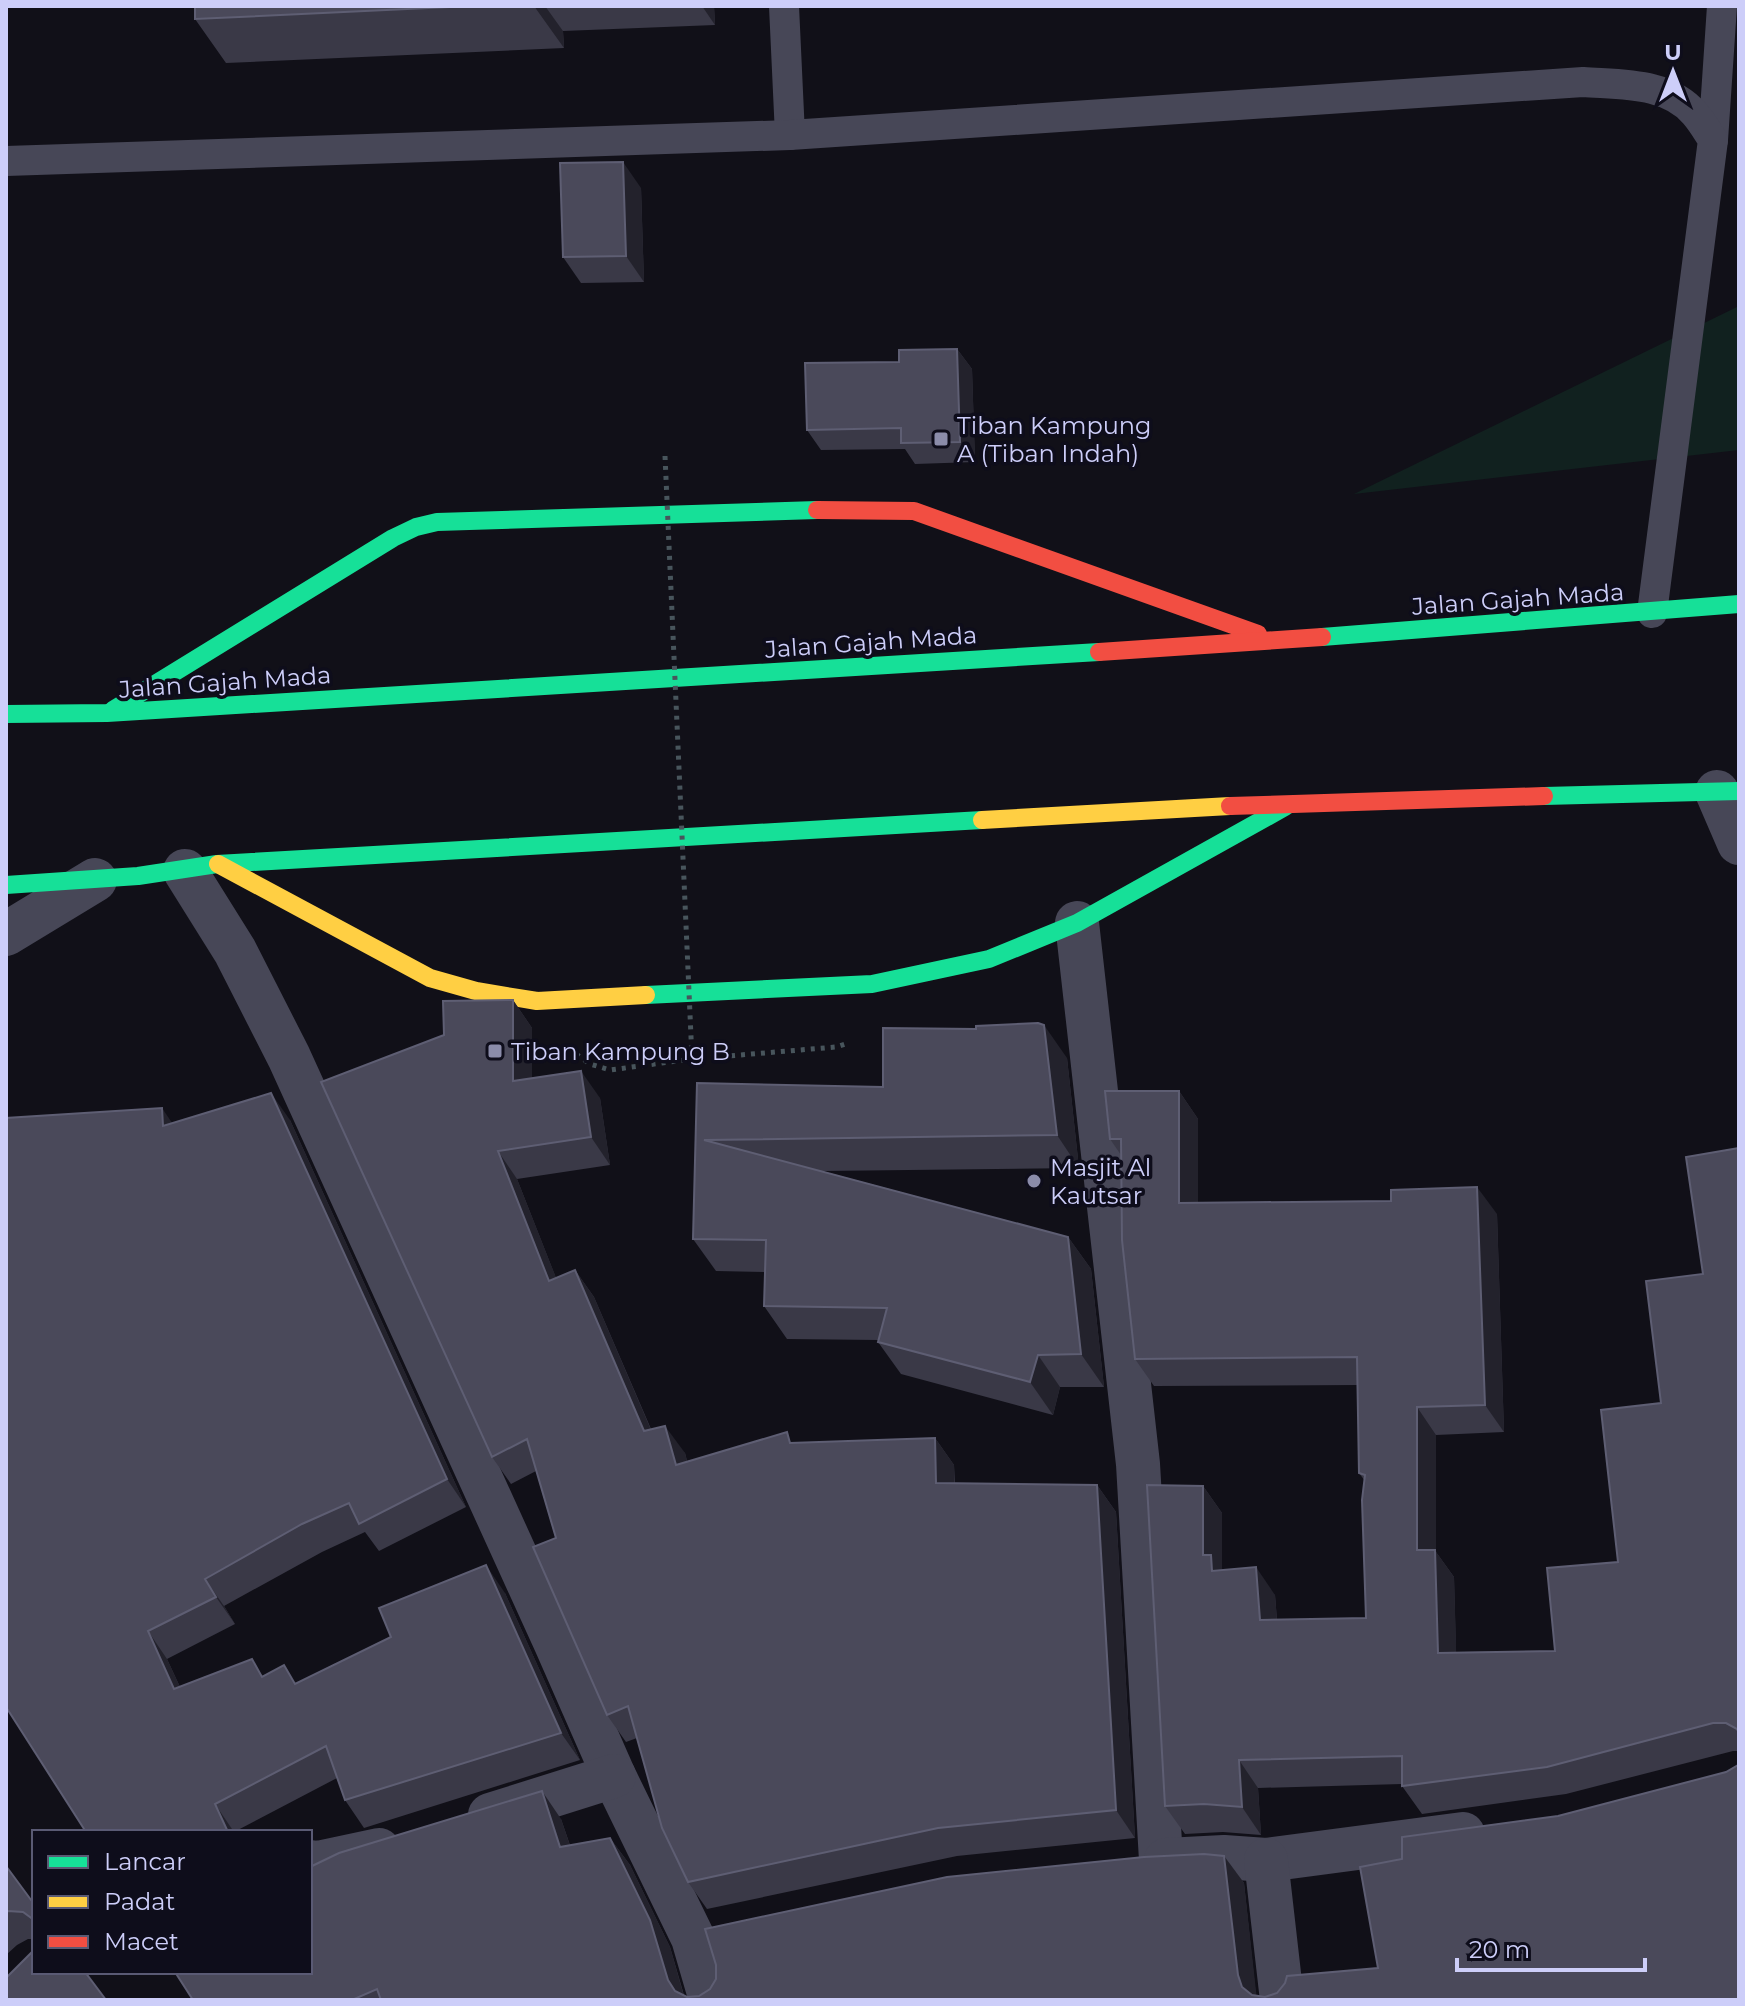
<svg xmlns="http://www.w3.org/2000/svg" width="1745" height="2006" font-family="Montserrat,sans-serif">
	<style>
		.green { fill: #11211f }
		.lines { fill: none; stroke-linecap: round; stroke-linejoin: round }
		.path { stroke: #48555c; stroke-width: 5; stroke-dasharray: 4 6; stroke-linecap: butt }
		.lane { stroke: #474757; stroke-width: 30 }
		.street { stroke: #474757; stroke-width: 44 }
		.fast { stroke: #16e098; stroke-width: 18 }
		.slow { stroke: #ffcf43; stroke-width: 18 }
		.jam { stroke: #f24e42; stroke-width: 18 }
		.path-bridge { stroke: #48555c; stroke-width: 5; stroke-dasharray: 4 6; stroke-linecap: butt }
		.wall { fill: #3a3947 }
		.shaded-wall { fill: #23222c }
		.building { fill: #4a495a; stroke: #5e5e73; stroke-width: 2 }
		.poi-dot { fill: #8b8caa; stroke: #0e0d1b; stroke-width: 3 }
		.labels { text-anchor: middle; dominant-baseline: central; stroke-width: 7; stroke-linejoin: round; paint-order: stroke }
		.poi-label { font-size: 24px; fill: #cdcef9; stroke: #0e0d1b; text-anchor: start }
		.street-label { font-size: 24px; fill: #cdcef9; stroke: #0e0d1b }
	</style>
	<rect width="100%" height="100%" fill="#111018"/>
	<polygon class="green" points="1739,306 1739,450 1354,494"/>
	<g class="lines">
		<polyline class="path" points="576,1054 590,1064 610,1070 692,1059 836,1047 848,1043"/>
		<g class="lane">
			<polyline points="784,6 790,135"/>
			<polyline points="1713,140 1722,6"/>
			<path d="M6,161l784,-26 793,-53c38,3 85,0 112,32 7,8 12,17 18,26l-61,473"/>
		</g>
		<g class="street">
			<polyline points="1717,792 1739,843"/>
			<polyline points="185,871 235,951 289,1057 556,1644 614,1776 693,1938 711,2000"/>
			<polyline points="1077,923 1138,1464 1161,1860"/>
			<polyline points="6,934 95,880"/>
			<polyline points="490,1815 614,1776"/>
			<polyline points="1166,1860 1224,1857 1266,1860 1463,1834"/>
			<polyline points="1266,1860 1282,2000"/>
			<polyline points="310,1862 318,1863 379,1850"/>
		</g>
		<g class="fast">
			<polyline points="1322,637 1739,604"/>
			<polyline points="113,710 393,538 416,527 437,522 817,510"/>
			<polyline points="6,714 107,713 1099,652"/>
			<polyline points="1544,796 1739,791"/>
			<polyline points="6,885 138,876 217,864 982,820"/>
			<polyline points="646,995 872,984 989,959 1077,923 1285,807"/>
		</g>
		<g class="slow">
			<polyline points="982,820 1230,806"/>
			<polyline points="218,864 430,978 476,991 537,1001 646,995"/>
		</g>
		<g class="jam">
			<polyline points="817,510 914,511 1258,634"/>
			<polyline points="1099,652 1322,637"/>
			<polyline points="1230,806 1544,796"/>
		</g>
		<polyline class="path-bridge" points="665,456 692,1059"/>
	</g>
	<g class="wall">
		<polygon points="195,6 714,6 715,25 563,31 564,48 226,63 195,19"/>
		<polygon points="641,188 644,282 581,283 563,257"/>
		<polygon points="957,349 972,369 975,462 915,464 905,449 821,450 807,430 899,362"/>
		<polygon points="513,1000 532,1028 532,1078 600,1098 610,1165 517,1179 556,1278 575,1270 594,1297 651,1429 685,1453 687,1461 794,1443 935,1438 954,1465 955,1483 1097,1485 1116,1512 1135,1838 957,1856 707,1909 688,1882 637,1738 626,1742 607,1715 536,1471 511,1484 492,1457 444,1035"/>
		<polygon points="1067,1058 1079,1168 822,1171 1068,1237 1091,1269 1104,1387 1060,1387 1053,1415 901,1374 878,1342 878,1340 787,1339 764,1306 765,1272 716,1271 693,1239 697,1083 883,1087"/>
		<polygon points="1179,1091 1198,1119 1198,1203 1497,1214 1504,1432 1436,1435 1436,1552 1454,1577 1456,1652 1555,1651 1618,1562 1661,1403 1703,1274 1739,1148 1739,1751 1733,1751 1566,1794 1422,1814 1402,1786 1402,1784 1258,1788 1261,1835 1223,1832 1185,1834 1165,1806 1203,1486 1222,1513 1222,1570 1275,1595 1277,1620 1366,1618 1365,1481 1359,1473 1358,1385 1154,1386 1135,1359 1121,1155 1110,1139"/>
		<polygon points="6,1118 173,1123 290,1120 466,1507 379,1551 365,1532 322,1552 224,1606 235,1624 167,1659 180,1687 264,1676 297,1683 505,1593 580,1760 364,1828 345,1800 337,1778 234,1832 9,1712 6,1713"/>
		<polygon points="1738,1765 1739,2000 193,2000 561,1819 570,1845 610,1838 630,1865 670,1947 684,1995 687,1997 699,1996 1224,1856 1244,1883 1256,1996 1265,1997 1378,1968 1402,1859 1558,1816 1726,1772"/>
		<polygon points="6,1866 34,1904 34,1939 28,1939 17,1945 6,1955"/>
	</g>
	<g class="shaded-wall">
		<polygon points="534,6 545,6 563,31 564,48"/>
		<polygon points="702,6 714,6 715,25"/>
		<polygon points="623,162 641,188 644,282 626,256"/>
		<polygon points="957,349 972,369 975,462 960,442"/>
		<polygon points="513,1000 532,1028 532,1108 513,1081"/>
		<polygon points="1044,1025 1067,1058 1079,1168 1057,1135"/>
		<polygon points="581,1071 600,1098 610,1165 591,1137"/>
		<polygon points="1179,1091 1198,1119 1198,1231 1179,1203"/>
		<polygon points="271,1093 290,1120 466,1507 447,1479"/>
		<polygon points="162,1108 181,1136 163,1126"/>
		<polygon points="498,1151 517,1179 568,1308 549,1281"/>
		<polygon points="1477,1187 1497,1214 1504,1432 1485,1405"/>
		<polygon points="1068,1237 1091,1269 1104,1387 1081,1354"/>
		<polygon points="575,1270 594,1297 663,1458 644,1431"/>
		<polygon points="1038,1355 1060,1387 1053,1415 1030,1382"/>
		<polygon points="1417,1407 1436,1435 1436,1552 1454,1577 1457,1680 1438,1653 1417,1550"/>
		<polygon points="665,1426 685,1453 695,1492 676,1465"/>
		<polygon points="935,1438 954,1465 955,1510 936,1483"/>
		<polygon points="1097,1485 1116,1512 1135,1838 1116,1810"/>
		<polygon points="1203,1486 1222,1513 1222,1571 1212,1571 1203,1555"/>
		<polygon points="486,1565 505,1593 580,1760 561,1733"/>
		<polygon points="1256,1567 1275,1595 1279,1647 1260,1620"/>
		<polygon points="205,1579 224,1606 235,1624 216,1597"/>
		<polygon points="148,1631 167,1659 194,1717 174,1689"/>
		<polygon points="1239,1760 1258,1788 1261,1835 1242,1807"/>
		<polygon points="542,1791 561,1819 580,1875 560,1847"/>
		<polygon points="215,1804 234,1832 228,1832"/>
		<polygon points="610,1838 630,1865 670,1947 685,2000 681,2000 668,1980"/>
		<polygon points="1224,1856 1244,1883 1257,2000 1242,1987 1238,1975"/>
	</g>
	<g class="building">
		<polygon points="195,6 471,6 195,19"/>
		<polygon points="623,162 626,256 563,257 560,163"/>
		<polygon points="957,349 960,442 901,443 901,428 807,430 805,363 899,362 899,350"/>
		<polygon points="513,1000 513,1081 581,1071 591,1137 498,1151 549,1281 575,1270 644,1431 665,1426 676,1465 787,1432 790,1443 935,1438 936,1483 1097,1485 1116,1810 938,1828 688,1882 662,1828 628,1706 607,1715 533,1547 556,1538 527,1439 492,1457 321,1082 444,1035 443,1001"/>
		<polygon points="1038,1023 1044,1025 1057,1135 704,1140 1068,1237 1081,1354 1038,1355 1030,1382 878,1342 887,1308 764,1306 766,1240 693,1239 697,1083 883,1087 883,1028 976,1029 976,1026"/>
		<polygon points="1105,1091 1179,1091 1179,1203 1391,1201 1391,1190 1477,1187 1485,1405 1417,1407 1417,1550 1435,1550 1438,1653 1555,1651 1547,1568 1618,1562 1601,1410 1661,1403 1646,1281 1703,1274 1686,1157 1739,1148 1739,1733 1737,1729 1726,1723 1713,1723 1547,1767 1402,1786 1402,1756 1239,1760 1242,1807 1204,1804 1165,1806 1147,1485 1203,1486 1203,1555 1211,1555 1212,1571 1256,1567 1260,1620 1366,1618 1362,1500 1365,1475 1359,1473 1357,1357 1135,1359 1122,1240 1121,1139 1110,1139"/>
		<polygon points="271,1093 447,1479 359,1524 349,1503 302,1524 205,1579 216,1597 148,1631 174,1689 252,1659 262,1677 284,1665 295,1684 391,1637 379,1608 486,1565 561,1733 345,1800 326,1746 215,1804 228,1832 86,1832 6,1707 6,1118 162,1108 163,1126"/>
		<polygon points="1739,1762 1739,2000 381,2000 377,1989 352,2000 193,2000 175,1972 310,1972 310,1867 339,1853 542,1791 560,1847 610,1838 650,1920 668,1980 675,1991 687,1997 699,1996 710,1989 716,1979 716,1965 705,1929 947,1877 1144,1857 1204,1854 1224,1856 1238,1975 1242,1987 1252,1995 1265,1997 1277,1993 1285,1983 1287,1976 1378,1968 1360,1867 1402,1859 1402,1837 1558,1816 1726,1772 1738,1765"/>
		<polygon points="6,1866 34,1904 34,1920 23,1912 8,1911 6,1913"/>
		<polygon points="34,1950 34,1972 85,1972 106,2000 6,2000 6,1978"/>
	</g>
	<g class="poi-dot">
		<rect x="933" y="431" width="16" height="16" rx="4"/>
		<rect x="487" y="1043" width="16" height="16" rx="4"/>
		<circle cx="1034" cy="1181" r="8"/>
	</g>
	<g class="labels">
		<g class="poi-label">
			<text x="957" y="425">Tiban Kampung<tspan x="957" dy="28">A (Tiban Indah)</tspan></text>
			<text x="511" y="1051">Tiban Kampung B</text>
			<text x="1050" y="1167">Masjit Al<tspan x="1050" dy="28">Kautsar</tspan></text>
		</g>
		<g class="street-label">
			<text transform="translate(1518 599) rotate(-4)">Jalan Gajah Mada</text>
			<text transform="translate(871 642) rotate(-4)">Jalan Gajah Mada</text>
			<text transform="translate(225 682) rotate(-4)">Jalan Gajah Mada</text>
		</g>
	</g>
	<rect width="1745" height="2006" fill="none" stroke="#cdcef9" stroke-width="16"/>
	<rect x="32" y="1830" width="280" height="144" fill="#0e0d1b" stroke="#5a5a74" stroke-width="2"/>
	<rect x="48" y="1856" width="40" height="12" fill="#16e098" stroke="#5a5a74" stroke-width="2"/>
	<text x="104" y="1870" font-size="24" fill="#cdcef9">Lancar</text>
	<rect x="48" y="1896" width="40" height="12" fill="#ffcf43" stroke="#5a5a74" stroke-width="2"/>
	<text x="104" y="1910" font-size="24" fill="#cdcef9">Padat</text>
	<rect x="48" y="1936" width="40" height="12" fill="#f24e42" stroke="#5a5a74" stroke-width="2"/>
	<text x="104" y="1950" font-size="24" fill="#cdcef9">Macet</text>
	<g transform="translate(1673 72)" stroke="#0e0d1b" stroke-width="6" paint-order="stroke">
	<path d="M0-6L14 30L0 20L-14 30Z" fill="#cdcef9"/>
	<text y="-12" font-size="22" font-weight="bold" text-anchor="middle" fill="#cdcef9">U</text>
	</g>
	<path d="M1457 1958v12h188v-12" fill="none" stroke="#cdcef9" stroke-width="4"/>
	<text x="1469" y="1958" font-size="24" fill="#cdcef9" stroke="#0e0d1b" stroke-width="6" paint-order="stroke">20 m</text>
</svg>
